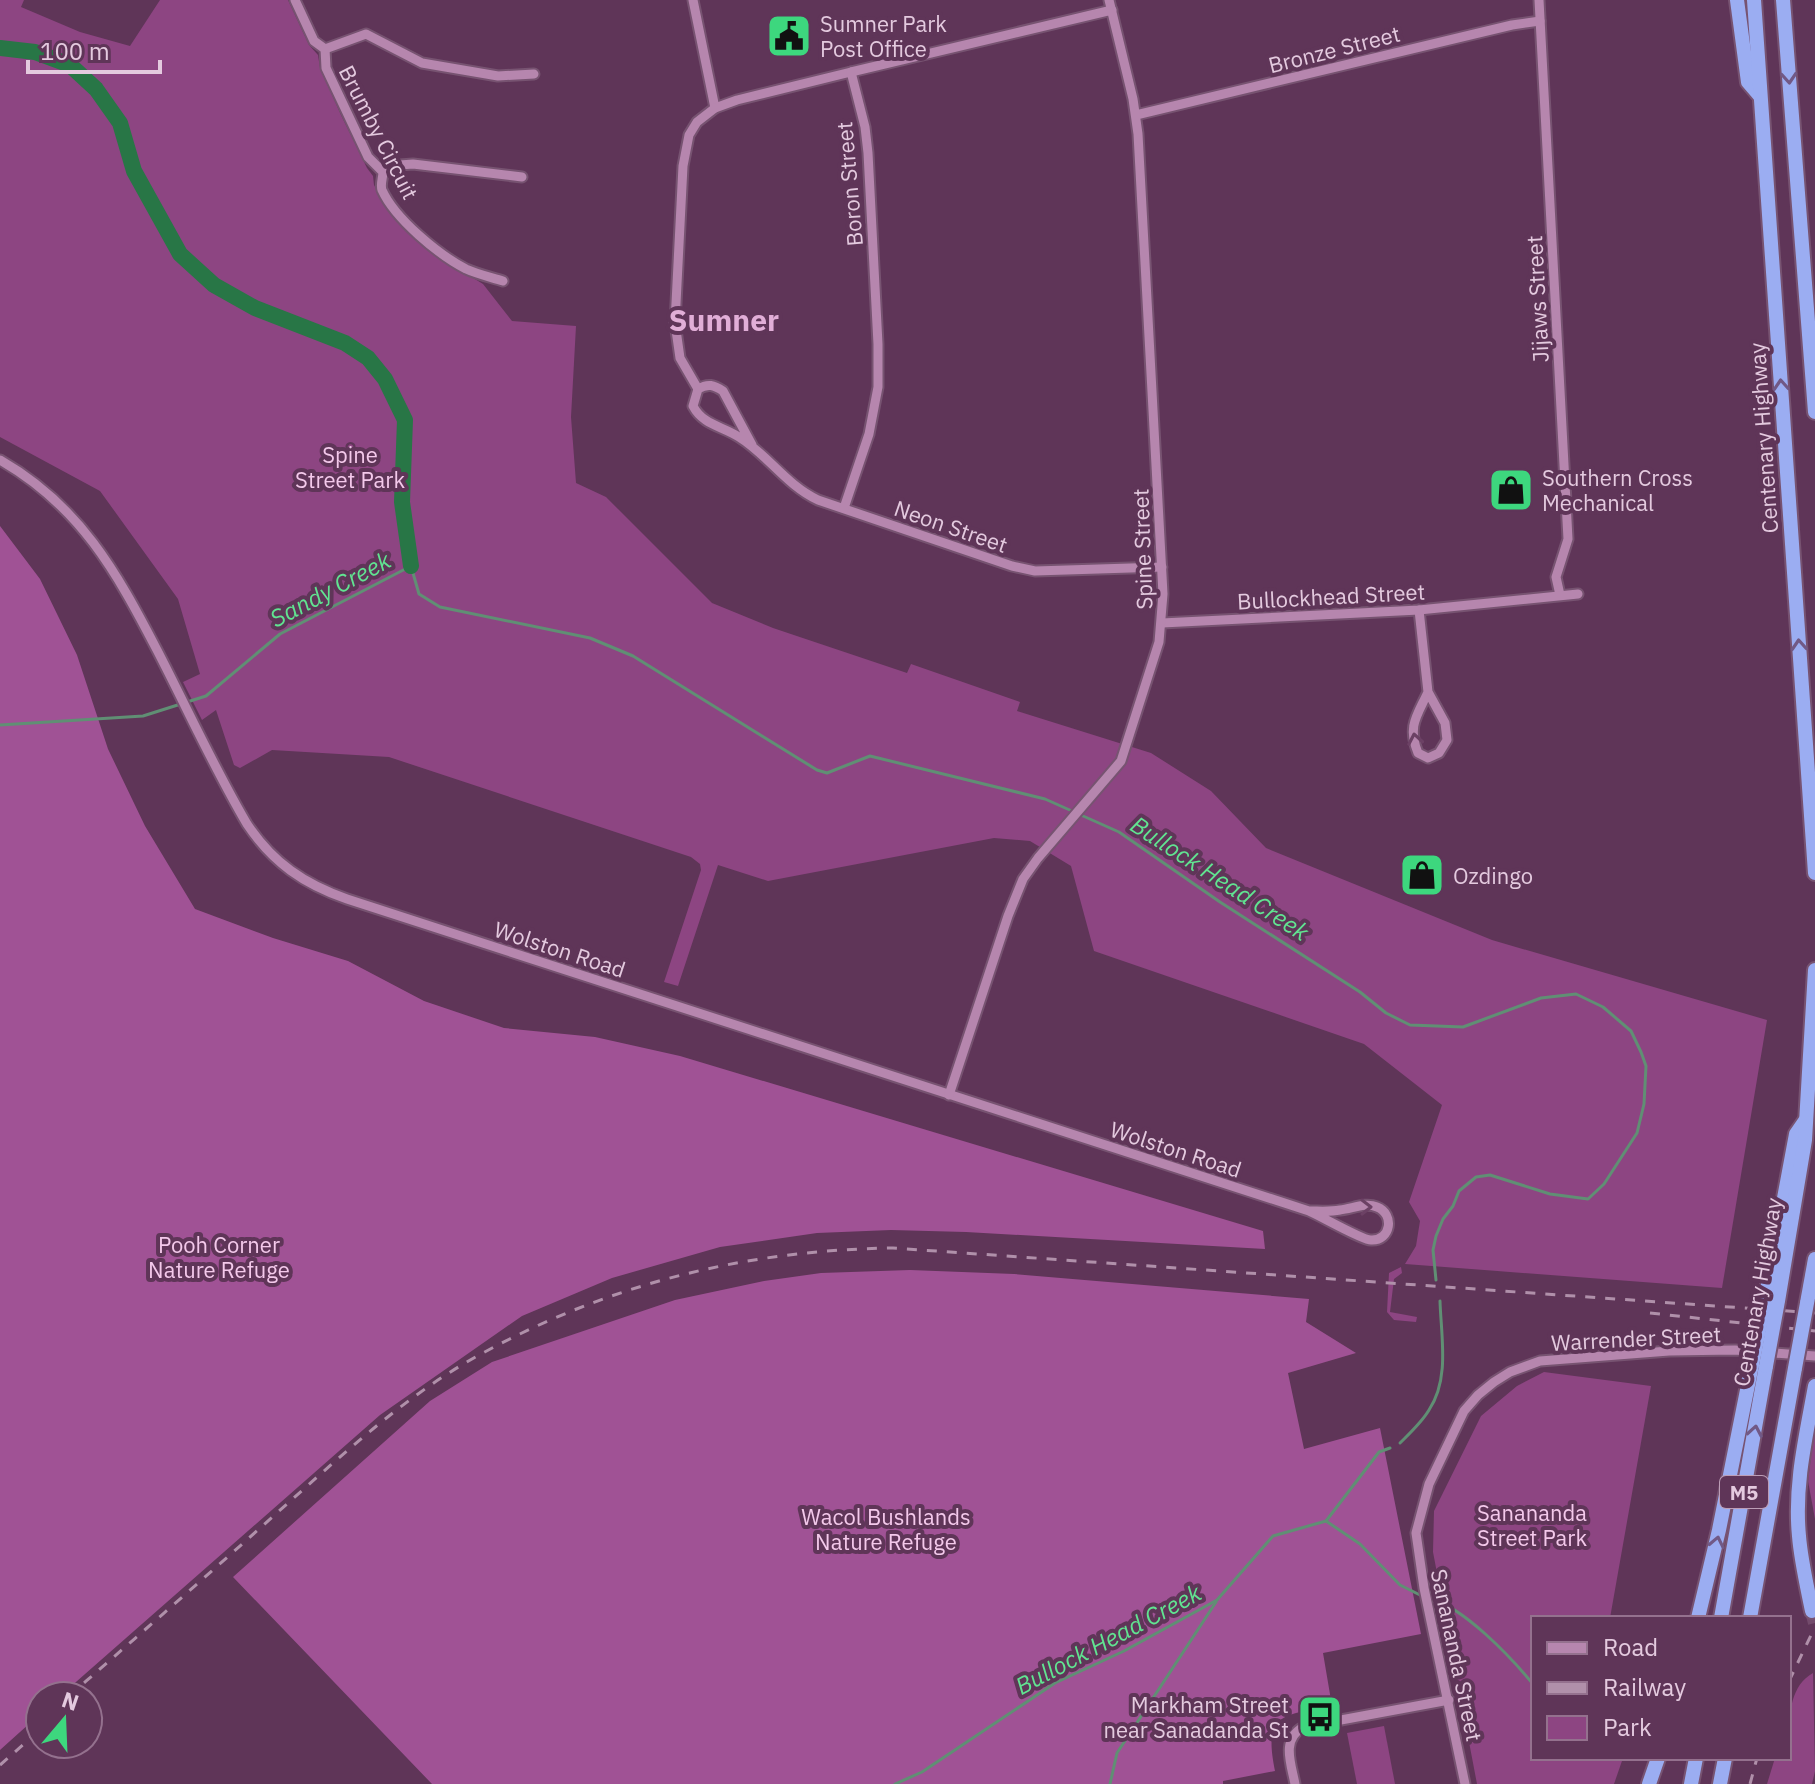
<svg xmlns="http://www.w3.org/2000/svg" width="1815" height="1784" font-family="'IBM Plex Sans',sans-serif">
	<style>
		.green { fill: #8d4582 }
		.forest { fill: #a05295 }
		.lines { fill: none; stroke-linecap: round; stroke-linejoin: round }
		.stream { stroke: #608f74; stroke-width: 3 }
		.river { stroke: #287646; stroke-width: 16 }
		.highway-tunnel { stroke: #734b6c; stroke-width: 14; stroke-dasharray: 14 7; stroke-linecap: butt }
		.minor-casing { stroke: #775371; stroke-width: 13 }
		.highway-casing { stroke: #775371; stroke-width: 18 }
		.minor { stroke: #b686ae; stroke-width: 9 }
		.highway { stroke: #9badf2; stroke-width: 14 }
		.rail { stroke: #b090aa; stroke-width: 3; stroke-dasharray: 10 10; stroke-linecap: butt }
		.highway-bridge-casing { stroke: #775371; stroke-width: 18; stroke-linecap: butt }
		.highway-bridge { stroke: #9badf2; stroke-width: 14 }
		.oneway { stroke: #715986 }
		.oneway2 { stroke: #6c4165 }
		.labels { text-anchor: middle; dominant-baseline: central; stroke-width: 8; stroke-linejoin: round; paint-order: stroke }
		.shield { fill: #5f3558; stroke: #bc9db6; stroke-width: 2 }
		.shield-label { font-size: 20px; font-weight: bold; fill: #e4cadf }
		.poi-label { font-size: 22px; fill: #e4cadf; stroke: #5f3558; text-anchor: start }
		.street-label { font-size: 22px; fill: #e4cadf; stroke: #5f3558 }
		.park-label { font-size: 22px; fill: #f4c9eb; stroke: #5f3558 }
		.water-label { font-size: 24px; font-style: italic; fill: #61e491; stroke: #5f3558 }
		.district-label { font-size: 30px; font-weight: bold; fill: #e1aed7; stroke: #5f3558 }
	</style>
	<rect width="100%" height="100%" fill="#5f3558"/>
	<g class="green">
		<polygon points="0,0 24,0 21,7 80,32 130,46 160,0 288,0 309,45 318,55 320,68 341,115 367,168 373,176 374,185 379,194 460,270 483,284 512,321 576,326 571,417 576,483 606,497 712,603 773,628 907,673 911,664 1020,702 1017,711 1151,753 1211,791 1266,848 1492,940 1767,1020 1722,1288 1405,1264 1416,1246 1420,1221 1409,1202 1442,1105 1364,1044 1094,951 1071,866 1030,841 994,838 768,881 718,865 678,986 664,982 701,870 700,864 691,857 389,757 272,750 240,768 234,765 216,710 202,720 183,682 200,674 178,599 100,491 0,437"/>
		<polygon points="1401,1267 1402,1273 1394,1279 1390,1312 1417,1317 1416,1322 1394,1320 1387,1312 1389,1273"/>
		<polygon points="1544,1372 1651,1386 1610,1618 1533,1618 1533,1758 1623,1758 1614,1784 1477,1784 1433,1552 1434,1511 1481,1416 1517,1386"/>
		<polygon points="1815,1423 1815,1519 1808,1481"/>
		<path d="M1813,1673l2,98 -3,13h-45l8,-26h14c0,-27 -4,-70 24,-85z"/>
		<polygon points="1384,1726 1395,1784 1357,1784 1347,1733"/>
	</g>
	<g class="forest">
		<polygon points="0,526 40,579 77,655 108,749 145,826 195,909 273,938 348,961 424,1001 504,1028 595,1037 680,1056 1263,1231 1265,1249 966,1232 891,1230 817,1233 720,1247 612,1278 522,1316 380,1415 60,1696 40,1696 40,1714 0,1750"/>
		<path d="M910,1270l104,4 295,25 -3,23 50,31 -68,20 16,76 76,-21 41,206 -98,19 9,53c-50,10 -69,6 -57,65l-52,10v3h-791l-199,-207 197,-176 62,-39 183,-62 89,-19 57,-8z"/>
	</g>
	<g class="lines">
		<g class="stream">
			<polyline points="0,725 143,716 206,696 280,634 411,566 419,594 440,607 590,638 633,656 817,770 827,773 870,756 1045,799 1119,832 1220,902 1360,992 1386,1013 1410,1025 1463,1027 1541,998 1576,994 1603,1007 1631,1031 1641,1052 1646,1066 1644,1104 1637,1133 1604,1184 1588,1199 1550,1194 1490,1175 1476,1177 1459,1191 1453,1206 1443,1219 1436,1236 1433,1250 1436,1280"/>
			<path d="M1400,1443c10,-10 22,-21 29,-33 21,-31 12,-74 11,-109"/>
			<polyline points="1326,1521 1360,1544 1400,1585 1422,1596"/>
			<path d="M1430,1598c35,11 79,57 103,86"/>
			<polyline points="895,1784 922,1772 1055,1683 1124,1651 1217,1600 1273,1536 1326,1521 1379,1452 1390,1448"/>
			<polyline points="1110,1784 1117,1753 1216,1602"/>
		</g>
		<polyline class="river" points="0,48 35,52 70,65 96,89 120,123 134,171 180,254 214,285 255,308 345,343 368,358 385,379 405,420 402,502 411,566"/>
		<polyline class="highway-tunnel" points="1812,1611 1815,1623"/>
		<g class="minor-casing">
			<g id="minor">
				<path d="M295,0l19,41 11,8 1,19 42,89 15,15c0,6 -3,12 -1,18 13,29 57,65 84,79 11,5 24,8 37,12"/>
				<polyline points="693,0 715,108"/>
				<polyline points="1539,0 1568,539 1556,577 1560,595"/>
				<polyline points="325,49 366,34 422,63 498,76 534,74"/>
				<polyline points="1136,115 1512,25 1540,21"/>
				<polyline points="383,172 400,165 413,164 522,177"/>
				<polyline points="698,389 680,358 675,323 683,166 689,135 697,122 715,108 737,100 851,72"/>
				<path d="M752,445l-29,-54c-9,-6 -15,-8 -25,-2l-5,17c10,19 29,20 46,31 29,18 47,48 79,63l194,66 23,5 127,-4"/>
				<path d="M0,460c80,46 116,111 157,190 30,58 57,118 90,174 26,39 57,60 100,75l962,312c12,5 53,29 62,29 20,1 24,-26 6,-33 -12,-5 -25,2 -37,3 -10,2 -21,1 -31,1"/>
				<polyline points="844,508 869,434 878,387 878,344 868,153 865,127 851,72 1112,10"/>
				<path d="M1419,610l9,82 17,31 2,17 -8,13 -11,5 -10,-5c-11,-27 -1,-37 10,-61"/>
				<polyline points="1162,623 1419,610 1578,594"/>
				<polyline points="949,1095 1008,916 1023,879 1038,858 1121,761 1159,642 1163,594 1138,134 1133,99 1109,0"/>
				<path d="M1295,1784c-4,-21 -14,-44 8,-57l146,-27"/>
				<polyline points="1465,1784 1424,1588 1416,1533 1429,1484 1464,1411 1478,1395 1494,1382 1510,1372 1540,1361 1669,1351 1735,1350 1815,1356"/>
			</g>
		</g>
		<g class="highway-casing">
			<g id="highway">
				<polyline points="1737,0 1748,82 1760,96"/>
				<polyline points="1754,0 1815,873"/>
				<polyline points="1783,0 1815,412"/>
				<polyline points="1765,1300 1796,1134 1805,1121"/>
				<polyline points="1778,1301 1805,1140 1815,970"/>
				<polyline points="1807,1303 1815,1259"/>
				<path d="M1812,1611c-5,-25 -11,-50 -13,-75 -5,-51 7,-100 16,-150"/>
				<polyline points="1698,1618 1719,1530 1752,1365"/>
				<polyline points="1721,1618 1766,1366"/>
				<polyline points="1750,1618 1795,1368"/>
				<polyline points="1649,1784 1658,1758"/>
				<polyline points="1691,1784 1696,1758"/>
				<polyline points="1720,1784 1725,1758"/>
			</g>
		</g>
		<use href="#minor" class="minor"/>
		<use href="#highway" class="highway"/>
		<g class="rail">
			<polyline points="1650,1313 1815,1331"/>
			<polyline points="1789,1681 1815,1627"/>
			<path d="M69,1696c70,-61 140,-122 209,-184 61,-54 122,-112 194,-153 132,-74 271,-109 421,-111l922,65"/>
			<polyline points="0,1765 40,1730"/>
			<polyline points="1750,1784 1757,1758"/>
		</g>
		<g class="highway-bridge-casing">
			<g id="highway-bridge">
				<polyline points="1752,1365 1765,1300"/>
				<polyline points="1766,1366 1778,1301"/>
				<polyline points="1795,1368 1807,1303"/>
			</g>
		</g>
		<use href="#highway-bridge" class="highway-bridge"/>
	</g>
	<defs><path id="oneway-chevron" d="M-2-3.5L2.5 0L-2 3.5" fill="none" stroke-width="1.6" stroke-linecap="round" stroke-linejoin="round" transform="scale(2)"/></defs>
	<g class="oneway">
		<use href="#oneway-chevron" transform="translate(1789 78) rotate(86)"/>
		<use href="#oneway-chevron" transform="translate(1781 385) rotate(-94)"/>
		<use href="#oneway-chevron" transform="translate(1799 645) rotate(-94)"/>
		<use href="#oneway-chevron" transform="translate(1755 1431) rotate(-80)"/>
		<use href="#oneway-chevron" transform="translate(1717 1542) rotate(-78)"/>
	</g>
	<g class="oneway2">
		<use href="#oneway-chevron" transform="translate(1415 739) rotate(-100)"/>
		<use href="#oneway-chevron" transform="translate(1366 1207) rotate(-1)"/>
	</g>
	<defs>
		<g id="civic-square" transform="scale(2.3)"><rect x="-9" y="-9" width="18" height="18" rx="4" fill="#3dd77e" stroke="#5f3558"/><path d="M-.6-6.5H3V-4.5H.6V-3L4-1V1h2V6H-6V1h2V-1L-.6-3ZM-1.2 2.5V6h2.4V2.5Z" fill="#111"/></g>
		<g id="shop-square" transform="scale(2.3)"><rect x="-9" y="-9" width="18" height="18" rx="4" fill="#3dd77e" stroke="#5f3558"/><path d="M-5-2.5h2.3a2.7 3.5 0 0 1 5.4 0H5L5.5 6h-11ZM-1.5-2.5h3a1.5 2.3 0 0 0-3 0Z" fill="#111"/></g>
		<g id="bus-square" transform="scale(2.3)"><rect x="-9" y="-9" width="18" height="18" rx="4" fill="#3dd77e" stroke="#5f3558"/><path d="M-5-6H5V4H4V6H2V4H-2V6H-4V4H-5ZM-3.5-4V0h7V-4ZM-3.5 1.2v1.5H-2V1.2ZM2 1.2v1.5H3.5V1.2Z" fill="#111"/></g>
	</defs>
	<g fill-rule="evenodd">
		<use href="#civic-square" x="789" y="36"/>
		<use href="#shop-square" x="1511" y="490"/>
		<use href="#shop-square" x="1422" y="875"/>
		<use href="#bus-square" x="1320" y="1717"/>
	</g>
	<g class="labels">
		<rect class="shield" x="1720" y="1476" width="48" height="32" rx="6"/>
		<g class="shield-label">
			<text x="1744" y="1492">M5</text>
		</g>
		<g class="poi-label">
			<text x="820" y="23">Sumner Park<tspan x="820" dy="25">Post Office</tspan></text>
			<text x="1542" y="477">Southern Cross<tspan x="1542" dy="25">Mechanical</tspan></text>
			<text x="1453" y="875">Ozdingo</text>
			<text x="1289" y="1704" text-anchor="end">Markham Street<tspan x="1289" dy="25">near Sanadanda St</tspan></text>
		</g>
		<g class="street-label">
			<text transform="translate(1334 49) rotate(-14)">Bronze Street</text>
			<text transform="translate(379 132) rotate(63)">Brumby Circuit</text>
			<text transform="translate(849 184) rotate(-95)">Boron Street</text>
			<text transform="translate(1537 299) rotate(-93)">Jijaws Street</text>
			<text transform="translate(1763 438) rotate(-94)">Centenary Highway</text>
			<text transform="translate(951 526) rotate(19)">Neon Street</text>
			<text transform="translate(1142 549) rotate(-92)">Spine Street</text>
			<text transform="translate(1331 596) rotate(-3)">Bullockhead Street</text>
			<text transform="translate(560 949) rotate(18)">Wolston Road</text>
			<text transform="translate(1176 1149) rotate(18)">Wolston Road</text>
			<text transform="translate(1757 1292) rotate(-80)">Centenary Highway</text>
			<text transform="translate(1636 1338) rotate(-3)">Warrender Street</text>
			<text transform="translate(1457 1655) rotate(78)">Sanananda Street</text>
		</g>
		<g class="park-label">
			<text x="350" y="454">Spine<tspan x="350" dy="25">Street Park</tspan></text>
			<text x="219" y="1244">Pooh Corner<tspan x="219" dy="25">Nature Refuge</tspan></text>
			<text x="1532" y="1512">Sanananda<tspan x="1532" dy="25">Street Park</tspan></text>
			<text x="886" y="1516">Wacol Bushlands<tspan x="886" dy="25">Nature Refuge</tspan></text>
		</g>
		<g class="water-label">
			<text transform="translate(330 589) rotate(-28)">Sandy Creek</text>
			<text transform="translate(1220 878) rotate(33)">Bullock Head Creek</text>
			<text transform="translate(1108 1639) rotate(-28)">Bullock Head Creek</text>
		</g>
		<g class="district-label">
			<text x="724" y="319">Sumner</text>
		</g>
	</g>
	<rect x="1531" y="1616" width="260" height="144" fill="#5f3558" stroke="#94718e" stroke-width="2"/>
	<rect x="1547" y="1642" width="40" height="12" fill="#b686ae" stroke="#94718e" stroke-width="2"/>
	<text x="1603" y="1656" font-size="24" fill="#e4cadf">Road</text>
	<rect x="1547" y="1682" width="40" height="12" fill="#b090aa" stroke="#94718e" stroke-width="2"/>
	<text x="1603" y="1696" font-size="24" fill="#e4cadf">Railway</text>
	<rect x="1547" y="1716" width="40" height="24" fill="#8d4582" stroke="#94718e" stroke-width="2"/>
	<text x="1603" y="1736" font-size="24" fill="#e4cadf">Park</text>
	<g transform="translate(64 1720) rotate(19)"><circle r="38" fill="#5f3558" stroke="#94718e" stroke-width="2"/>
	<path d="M0-6L14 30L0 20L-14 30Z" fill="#3dd77e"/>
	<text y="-12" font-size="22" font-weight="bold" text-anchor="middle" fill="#e4cadf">N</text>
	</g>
	<path d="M28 60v12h132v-12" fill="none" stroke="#e4cadf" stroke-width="4"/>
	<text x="40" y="60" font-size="24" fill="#e4cadf" stroke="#5f3558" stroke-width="6" paint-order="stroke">100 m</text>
</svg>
